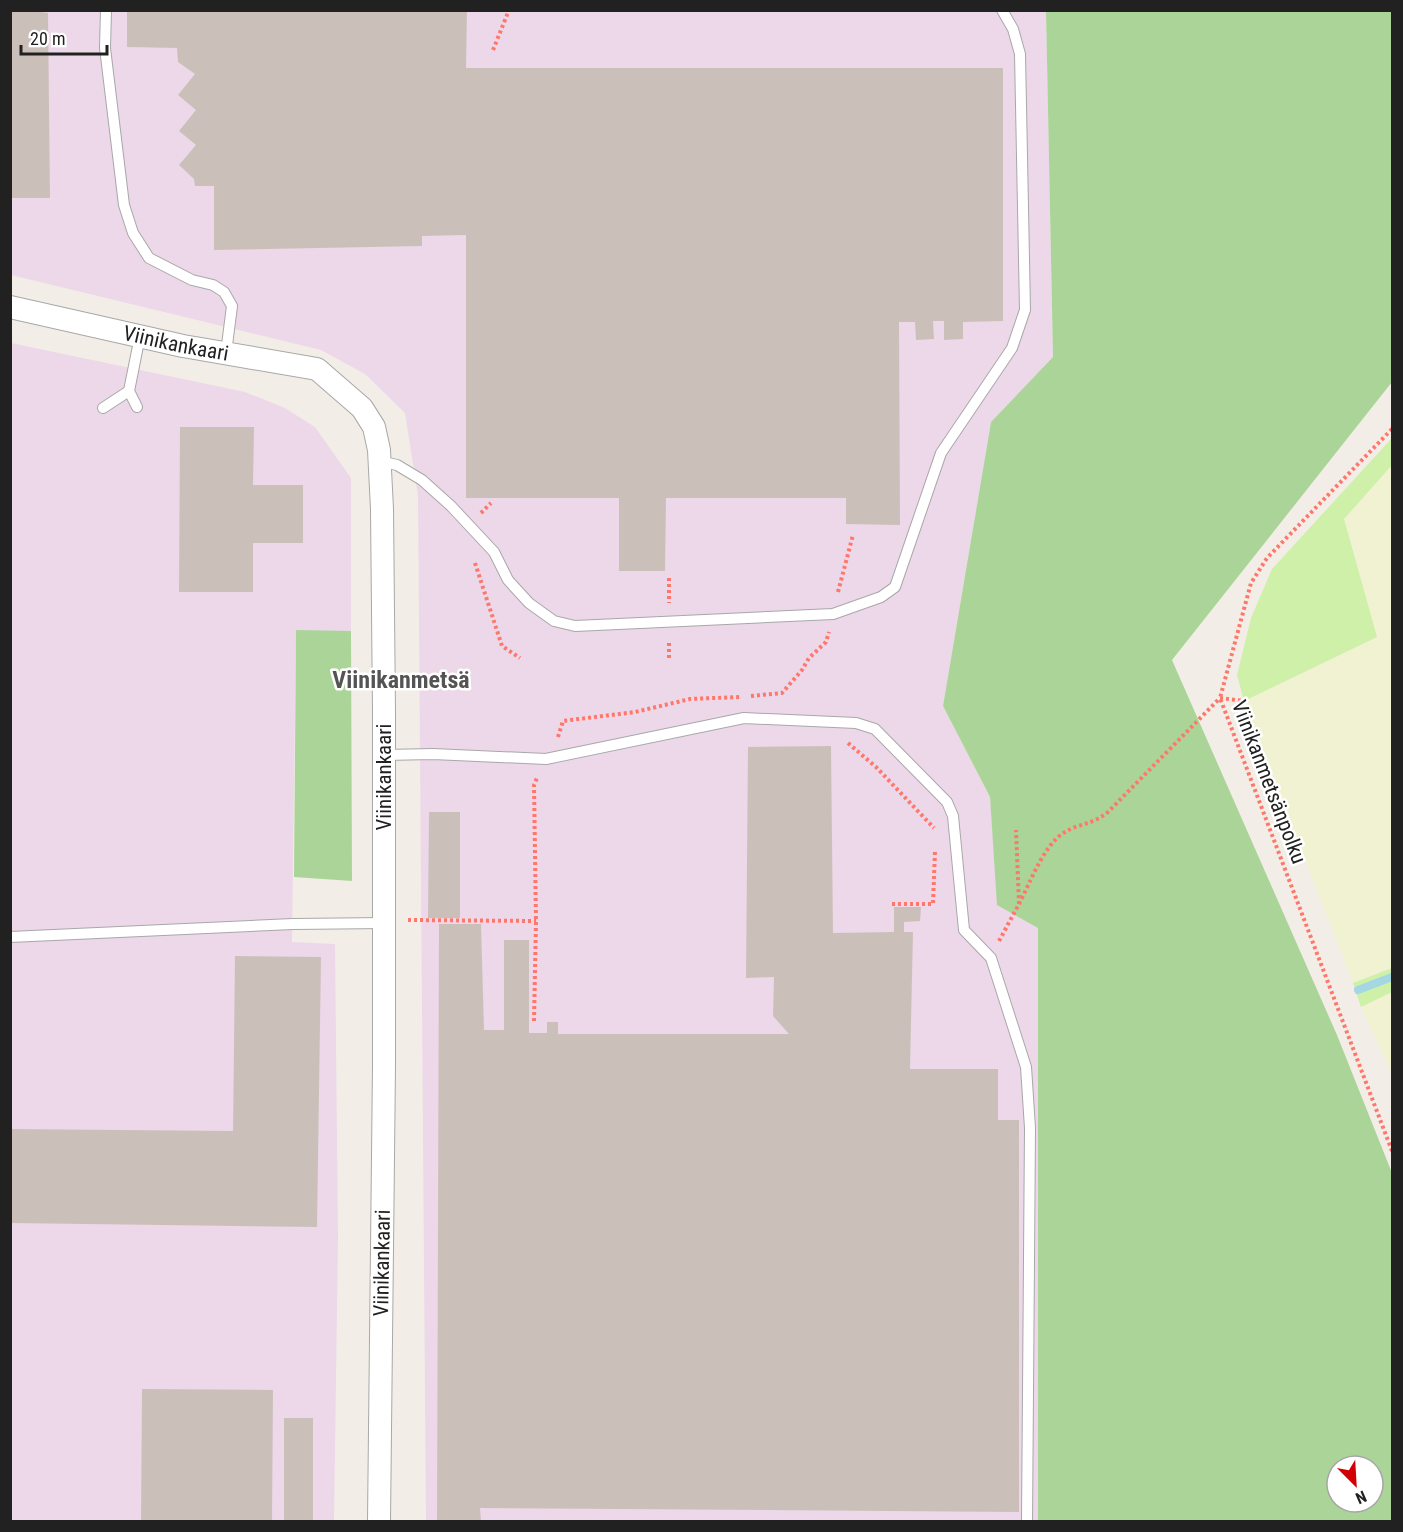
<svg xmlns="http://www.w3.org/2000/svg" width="1403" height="1532" font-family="'Roboto Condensed',sans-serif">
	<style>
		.industrial { fill: #ecd8e9 }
		.farmland { fill: #f0f2d1 }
		.grass { fill: #cef0a9 }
		.forest { fill: #abd598; fill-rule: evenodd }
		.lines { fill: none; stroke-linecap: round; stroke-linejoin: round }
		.stream { stroke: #a4d6e4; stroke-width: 8 }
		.building { fill: #cbc0b9 }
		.lane-casing { stroke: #a8a8a8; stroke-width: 12 }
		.street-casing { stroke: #a8a8a8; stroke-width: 24 }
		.path { stroke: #ff776b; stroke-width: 4; stroke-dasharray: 3 3; stroke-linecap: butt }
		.lane { stroke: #fff; stroke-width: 10 }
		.street { stroke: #fff; stroke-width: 22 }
		.labels { text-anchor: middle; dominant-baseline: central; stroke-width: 5; stroke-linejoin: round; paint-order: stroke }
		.street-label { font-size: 21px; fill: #212121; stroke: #fff }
		.quarter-label { font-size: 24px; font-weight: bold; fill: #545454; stroke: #fff }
	</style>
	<rect width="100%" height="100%" fill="#f2eee7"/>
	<g class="industrial">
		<polygon points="11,11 1046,11 1053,357 991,422 943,706 990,797 998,905 1038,927 1038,1521 426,1521 418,496 405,413 365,374 321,350 11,275"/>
		<polygon points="11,343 245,392 285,408 315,427 351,478 351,631 296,631 292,942 335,944 338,1237 334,1521 11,1522"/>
	</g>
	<g class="farmland">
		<polygon points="1392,465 1392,968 1353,983 1244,701 1377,637 1344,519"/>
		<polygon points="1392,992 1392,1074 1361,1007"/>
	</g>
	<g class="grass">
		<polygon points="1392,438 1392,465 1344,519 1377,637 1244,701 1237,675 1251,618 1272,569"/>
		<polygon points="1392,968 1392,992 1361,1007 1353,983"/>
	</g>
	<g class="forest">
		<path d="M1046,11h346v371l-220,278 165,375 55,138v348h-354v-593l-41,-23 -7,-108 -47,-91 48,-284 62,-65zM1337,1466h36v36h-36z"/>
		<polygon points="296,630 351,631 352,881 294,877"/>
	</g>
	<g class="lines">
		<polyline class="stream" points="1358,990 1392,977"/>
	</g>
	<g class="building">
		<polygon points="10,10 41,10 41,12 48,13 50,198 10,198"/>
		<polygon points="127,10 467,10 466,68 1003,68 1003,321 963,322 963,339 944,340 944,321 933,321 934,339 916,340 915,322 899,322 900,525 846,524 846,498 666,498 665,571 619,571 619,498 466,498 466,235 422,236 422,246 214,250 214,186 195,186 194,179 179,165 196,145 179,131 196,110 178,95 195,74 178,62 177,48 127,47"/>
		<polygon points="180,427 254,427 253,485 303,485 303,543 253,543 253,592 179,592"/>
		<polygon points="831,746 833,933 894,932 894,907 921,907 920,921 904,922 904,932 913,932 910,1069 998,1069 998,1120 1019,1120 1019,1512 480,1508 481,1522 437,1522 439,924 481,924 484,1030 504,1030 504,940 529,940 529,1033 547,1033 547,1022 558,1022 558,1034 789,1034 773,1016 774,977 746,978 748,747"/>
		<polygon points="429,812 460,812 460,918 428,918"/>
		<polygon points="235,956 321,957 317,1227 10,1223 10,1129 233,1131"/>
		<polygon points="142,1389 273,1390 272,1522 141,1522"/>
		<rect x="284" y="1418" width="29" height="103"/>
	</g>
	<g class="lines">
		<g class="lane-casing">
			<g id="lane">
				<polyline points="106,10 105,48 124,205 133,233 149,258 192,280 213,285 224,292 232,306 226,353"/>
				<polyline points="137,407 129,391 140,336"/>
				<polyline points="103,408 129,391"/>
				<polyline points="379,461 397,465 422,480 451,506 494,552 508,580 529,603 554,621 575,626 833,614 881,597 895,587 941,453 1012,348 1025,310 1020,54 1013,29 1002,10"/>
				<polyline points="384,755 433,754 546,759 744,718 856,723 875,729 947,802 953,816 964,930 991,958 1026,1067 1030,1128 1027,1522"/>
				<polyline points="10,937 293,924 384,923"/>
			</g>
		</g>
		<g class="street-casing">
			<g id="street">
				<path id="s1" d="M10,307l173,39 134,23 45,39 12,19 5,23 3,59 2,204v352l-5,457"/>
			</g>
		</g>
		<g class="path">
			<polyline points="493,50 509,10"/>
			<polyline points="1392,429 1267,558 1251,583 1220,698 1392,1151"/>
			<polyline points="481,513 491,503"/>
			<polyline points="475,563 502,646 520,658"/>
			<polyline points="669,578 669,603"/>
			<polyline points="838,592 853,535"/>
			<polyline points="669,658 669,641"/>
			<polyline points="751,696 782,693 802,670 809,658 826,642 829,632"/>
			<polyline points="558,737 563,721 635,712 690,699 740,697"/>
			<polyline points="848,743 876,767 934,828"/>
			<polyline points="892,904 933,904 935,851"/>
			<path d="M1019,904c11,-21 25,-60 46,-72 15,-9 27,-7 43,-20l112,-114 24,3"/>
			<polyline points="408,920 536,921"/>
			<polyline points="999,941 1019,904 1016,830"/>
			<polyline points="534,1021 536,921 534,785 537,778"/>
		</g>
		<use href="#lane" class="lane"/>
		<use href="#street" class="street"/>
	</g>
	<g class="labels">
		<g class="street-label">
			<text stroke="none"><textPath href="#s1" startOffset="170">Viinikankaari</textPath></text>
			<text transform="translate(384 777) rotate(-90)">Viinikankaari</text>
			<text transform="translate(1269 782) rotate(69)">Viinikanmetsänpolku</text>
			<text transform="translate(382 1263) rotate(-89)">Viinikankaari</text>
		</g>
		<g class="quarter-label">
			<text x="401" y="680">Viinikanmetsä</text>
		</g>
	</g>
	<rect width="1403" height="1532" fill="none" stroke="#212121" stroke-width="24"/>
	<g transform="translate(1355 1484) rotate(156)"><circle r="28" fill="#ffffff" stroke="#a6a6a6" stroke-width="1.5"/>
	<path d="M0-4.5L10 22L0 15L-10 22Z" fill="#d20005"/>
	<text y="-9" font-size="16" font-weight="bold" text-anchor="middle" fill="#212121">N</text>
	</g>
	<path d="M21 45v9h86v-9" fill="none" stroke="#212121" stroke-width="3"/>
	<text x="30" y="45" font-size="18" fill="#212121" stroke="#ffffff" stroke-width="4.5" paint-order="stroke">20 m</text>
</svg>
